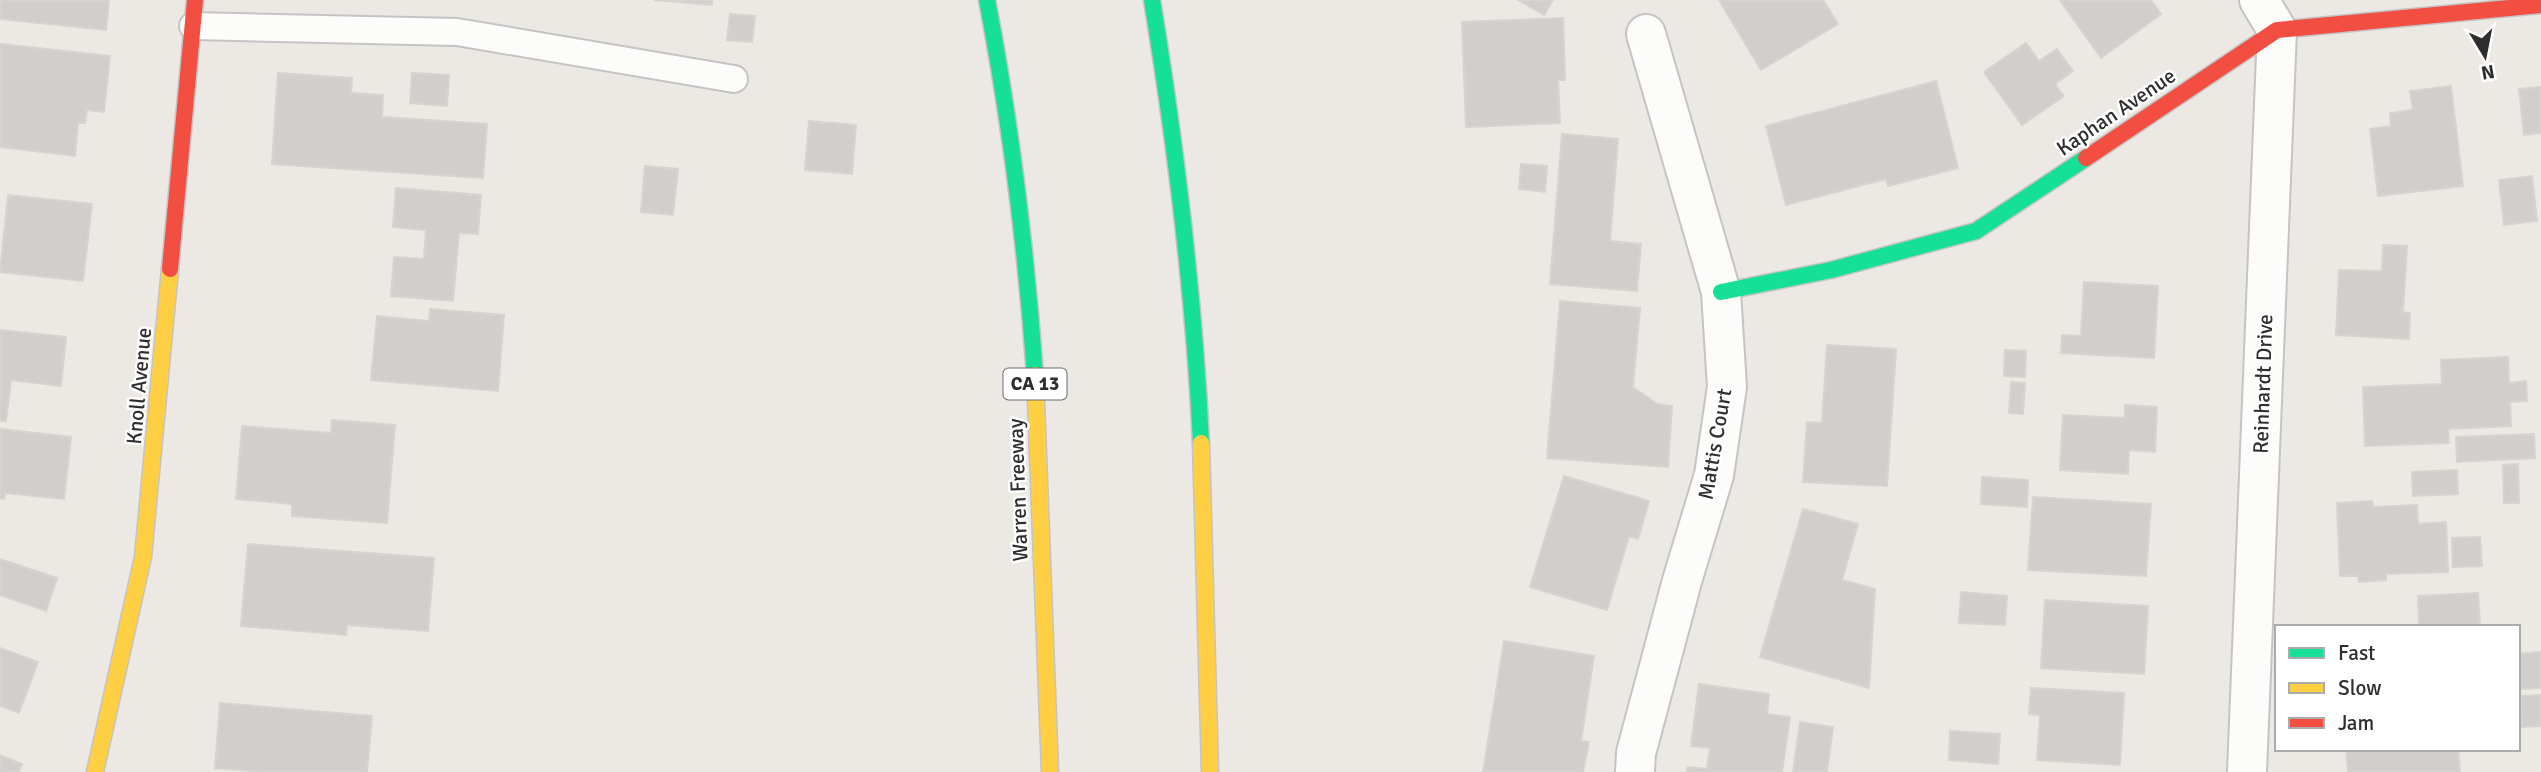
<svg xmlns="http://www.w3.org/2000/svg" width="2541" height="772" font-family="Signika,sans-serif">
	<style>
		.building { fill: #d1cecb; stroke: #d7d4d0; stroke-width: 2 }
		.lines { fill: none; stroke-linecap: round; stroke-linejoin: round }
		.lane-casing { stroke: #c5c4c5; stroke-width: 30 }
		.street-casing { stroke: #c5c4c5; stroke-width: 42 }
		.fast-casing { stroke: #c5c4c5; stroke-width: 19 }
		.slow-casing { stroke: #c5c4c5; stroke-width: 19 }
		.jam-casing { stroke: #c5c4c5; stroke-width: 19 }
		.lane { stroke: #fcfcfb; stroke-width: 26 }
		.street { stroke: #fcfcfb; stroke-width: 38 }
		.fast { stroke: #16e098; stroke-width: 16 }
		.slow { stroke: #ffcf43; stroke-width: 16 }
		.jam { stroke: #f24e42; stroke-width: 16 }
		.labels { text-anchor: middle; dominant-baseline: central; stroke-width: 5; stroke-linejoin: round; paint-order: stroke }
		.shield { fill: #fff; stroke: #6d6d6d; stroke-width: 2 }
		.shield-label { font-size: 19px; font-weight: bold; fill: #2e2e2e }
		.street-label { font-size: 21px; fill: #2e2e2e; stroke: #fff }
	</style>
	<rect width="100%" height="100%" fill="#ece8e4"/>
	<g class="building">
		<polygon points="0,0 109,0 106,30 0,19"/>
		<polygon points="654,0 712,0 712,5"/>
		<polygon points="1518,0 1553,0 1544,15"/>
		<polygon points="1719,0 1823,0 1838,24 1761,70"/>
		<polygon points="2060,0 2151,0 2161,14 2101,58"/>
		<polygon points="730,14 755,16 752,42 727,40"/>
		<polygon points="1563,18 1565,80 1558,80 1560,123 1466,127 1462,22"/>
		<polygon points="2026,43 2039,61 2057,49 2073,71 2055,84 2064,96 2022,125 1984,72"/>
		<polygon points="0,44 110,56 104,112 87,110 85,123 78,123 75,156 0,147"/>
		<polygon points="278,73 352,78 351,93 383,95 382,117 487,124 483,178 272,164"/>
		<polygon points="412,73 449,75 447,106 410,103"/>
		<polygon points="1936,81 1958,168 1888,186 1886,179 1786,205 1766,126"/>
		<polygon points="2451,86 2463,186 2378,196 2370,129 2391,126 2390,113 2413,110 2410,91"/>
		<polygon points="2541,87 2541,133 2524,135 2519,89"/>
		<polygon points="809,121 856,125 852,174 805,170"/>
		<polygon points="1562,134 1618,139 1610,241 1641,244 1637,291 1550,284"/>
		<polygon points="1521,164 1547,166 1545,192 1519,189"/>
		<polygon points="645,166 678,169 673,215 641,212"/>
		<polygon points="2532,176 2537,221 2504,225 2499,180"/>
		<polygon points="396,188 481,195 478,234 459,233 453,301 391,296 394,257 424,259 426,230 393,227"/>
		<polygon points="8,195 92,204 83,281 0,272"/>
		<polygon points="2383,245 2407,246 2403,312 2410,313 2409,339 2336,335 2339,270 2382,271"/>
		<polygon points="2084,282 2158,286 2154,358 2061,353 2062,335 2081,336"/>
		<polygon points="1560,301 1640,308 1633,387 1657,404 1672,406 1668,467 1547,458"/>
		<polygon points="430,309 504,315 498,391 371,380 377,316 429,321"/>
		<polygon points="0,330 66,337 61,386 11,380 6,421 0,421"/>
		<polygon points="1827,345 1896,349 1887,486 1803,482 1807,422 1822,423"/>
		<polygon points="2005,350 2026,351 2025,377 2004,376"/>
		<polygon points="2508,357 2509,383 2526,381 2527,401 2510,402 2511,426 2448,429 2449,443 2365,446 2363,387 2442,384 2441,360"/>
		<polygon points="2011,382 2025,383 2023,414 2009,413"/>
		<polygon points="2125,405 2157,407 2155,452 2129,450 2128,474 2060,470 2063,415 2125,418"/>
		<polygon points="332,420 395,425 387,523 292,516 292,504 236,499 242,426 331,433"/>
		<polygon points="0,429 71,437 64,499 5,493 4,499 0,498"/>
		<polygon points="2534,434 2535,458 2457,462 2456,437"/>
		<polygon points="2518,464 2519,503 2504,503 2503,465"/>
		<polygon points="2457,470 2458,494 2413,496 2412,472"/>
		<polygon points="1564,476 1649,501 1638,539 1629,536 1607,610 1530,587"/>
		<polygon points="1982,477 2028,480 2027,507 1981,504"/>
		<polygon points="2033,497 2151,504 2146,576 2028,570"/>
		<polygon points="2372,501 2373,507 2417,505 2418,524 2446,522 2448,572 2386,574 2386,580 2359,582 2358,576 2340,576 2337,503"/>
		<polygon points="1803,509 1858,524 1842,580 1875,589 1869,688 1760,657"/>
		<polygon points="2480,537 2482,566 2453,567 2452,538"/>
		<polygon points="248,544 434,558 428,631 347,625 346,635 241,626"/>
		<polygon points="0,559 57,578 46,611 0,595"/>
		<polygon points="1961,592 2007,596 2005,625 1959,623"/>
		<polygon points="2478,593 2480,625 2493,625 2493,627 2419,627 2418,596"/>
		<polygon points="2045,600 2148,606 2144,674 2041,668"/>
		<polygon points="1504,641 1594,656 1581,741 1589,742 1583,772 1483,772"/>
		<polygon points="0,648 38,662 19,713 0,706"/>
		<polygon points="2541,652 2541,688 2518,689 2518,654"/>
		<polygon points="1699,684 1769,694 1767,714 1790,717 1782,772 1687,772 1688,767 1707,769 1710,748 1691,746"/>
		<polygon points="2031,688 2124,693 2120,765 2037,760 2040,715 2029,714"/>
		<polygon points="2541,695 2541,726 2522,727 2521,696"/>
		<polygon points="220,703 372,716 367,772 265,772 215,768"/>
		<polygon points="1800,722 1833,727 1827,772 1793,772"/>
		<polygon points="1950,731 2000,734 1998,764 1949,760"/>
		<polygon points="2346,749 2458,749 2460,772 2348,772"/>
		<polygon points="0,755 22,764 19,772 0,772"/>
	</g>
	<g class="lines">
		<g class="lane-casing">
			<polyline id="lane" points="193,26 457,32 734,79"/>
		</g>
		<g class="street-casing">
			<g id="street">
				<polyline points="1635,772 1636,753 1682,581 1714,475 1727,387 1721,292 1646,34"/>
				<polyline points="2247,772 2277,30 2259,0"/>
			</g>
		</g>
		<g class="fast-casing">
			<g id="fast">
				<path d="M987,0c24,125 39,249 48,375"/>
				<path d="M1152,0c24,147 42,294 49,443"/>
				<polyline points="1721,292 1831,270 1976,231 2086,158"/>
			</g>
		</g>
		<g class="slow-casing">
			<g id="slow">
				<polyline points="1035,375 1050,772"/>
				<polyline points="1201,443 1210,772"/>
				<polyline points="95,772 143,557 170,269"/>
			</g>
		</g>
		<g class="jam-casing">
			<g id="jam">
				<polyline points="2086,158 2277,30 2541,5"/>
				<polyline points="170,269 195,0"/>
			</g>
		</g>
		<use href="#lane" class="lane"/>
		<use href="#street" class="street"/>
		<use href="#fast" class="fast"/>
		<use href="#slow" class="slow"/>
		<use href="#jam" class="jam"/>
	</g>
	<g class="labels">
		<rect class="shield" x="1003.5" y="368.5" width="63" height="31" rx="5"/>
		<g class="shield-label">
			<text x="1035" y="384">CA 13</text>
		</g>
		<g class="street-label">
			<text transform="translate(2116 112) rotate(-34)">Kaphan Avenue</text>
			<text transform="translate(2263 384) rotate(-88)">Reinhardt Drive</text>
			<text transform="translate(139 386) rotate(-85)">Knoll Avenue</text>
			<text transform="translate(1715 444) rotate(-80)">Mattis Court</text>
			<text transform="translate(1018 490) rotate(-92)">Warren Freeway</text>
		</g>
	</g>
	<rect x="2275" y="625" width="245" height="126" fill="#ffffff" stroke="#ababab" stroke-width="2"/>
	<rect x="2289" y="648" width="35" height="10" fill="#16e098" stroke="#ababab" stroke-width="2"/>
	<text x="2338" y="660" font-size="21" fill="#2e2e2e">Fast</text>
	<rect x="2289" y="683" width="35" height="10" fill="#ffcf43" stroke="#ababab" stroke-width="2"/>
	<text x="2338" y="695" font-size="21" fill="#2e2e2e">Slow</text>
	<rect x="2289" y="718" width="35" height="10" fill="#f24e42" stroke="#ababab" stroke-width="2"/>
	<text x="2338" y="730" font-size="21" fill="#2e2e2e">Jam</text>
	<g transform="translate(2485 56) rotate(170)" stroke="#ffffff" stroke-width="5" paint-order="stroke">
	<path d="M0-5L12 26L0 18L-12 26Z" fill="#2e2e2e"/>
	<text y="-10" font-size="19" font-weight="bold" text-anchor="middle" fill="#2e2e2e">N</text>
	</g>
</svg>
